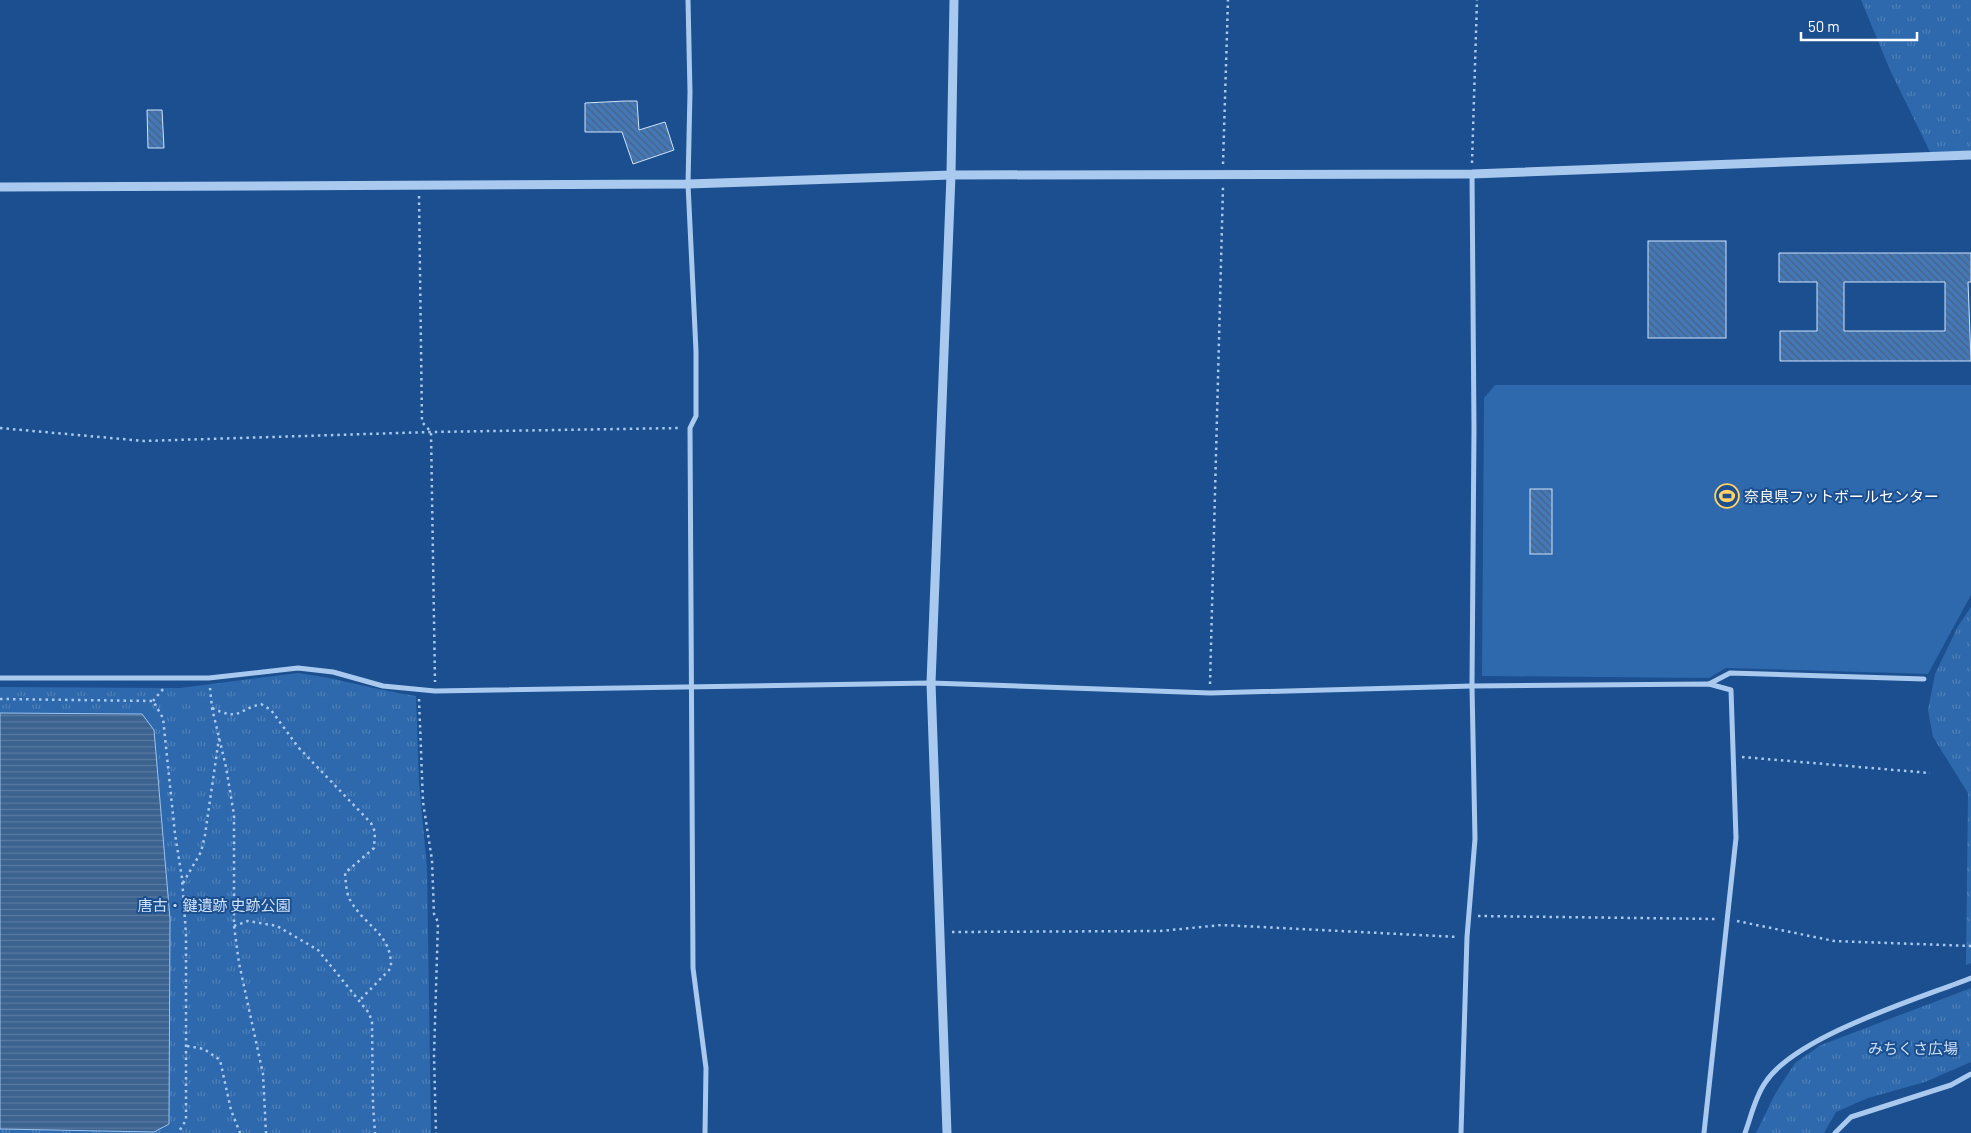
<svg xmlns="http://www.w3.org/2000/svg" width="1971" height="1133" font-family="Barlow,'Noto Sans JP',sans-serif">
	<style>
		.grass { fill: #2e69ad }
		.park { fill: url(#park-tufts) }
		.water { fill: url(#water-rules); stroke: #9cc4f0 }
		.building { fill: url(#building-back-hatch); stroke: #cfe3fa; fill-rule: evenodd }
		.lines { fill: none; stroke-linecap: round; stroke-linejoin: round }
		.path { stroke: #a9c9ee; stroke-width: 2.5; stroke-dasharray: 2.5 4; stroke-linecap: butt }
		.minor { stroke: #a9c9ee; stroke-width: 5 }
		.tertiary { stroke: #a9c9ee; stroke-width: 9 }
		.labels { text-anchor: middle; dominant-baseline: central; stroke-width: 4; stroke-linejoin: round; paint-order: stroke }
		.poi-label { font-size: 15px; fill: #fff; stroke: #1b4f8f; text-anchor: start }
		.park-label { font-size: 15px; fill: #cfe3fa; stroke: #1b4f8f }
	</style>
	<defs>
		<pattern id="park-tufts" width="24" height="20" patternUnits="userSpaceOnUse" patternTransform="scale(1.25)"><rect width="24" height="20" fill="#2e69ad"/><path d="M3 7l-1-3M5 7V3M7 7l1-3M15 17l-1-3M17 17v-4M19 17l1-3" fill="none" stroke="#4d80b9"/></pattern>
		<pattern id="water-rules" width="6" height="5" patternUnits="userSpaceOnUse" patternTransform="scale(1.25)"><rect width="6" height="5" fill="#3c6290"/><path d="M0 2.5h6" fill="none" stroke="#597aa1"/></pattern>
		<pattern id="building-back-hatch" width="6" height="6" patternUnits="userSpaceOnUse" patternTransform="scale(1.25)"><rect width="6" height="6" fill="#4478b7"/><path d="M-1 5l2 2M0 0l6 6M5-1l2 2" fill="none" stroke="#486282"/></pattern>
	</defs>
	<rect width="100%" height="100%" fill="#1b4f8f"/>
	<polygon class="grass" points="1495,385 1971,385 1971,595 1928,674 1726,668 1709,678 1482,676 1484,398"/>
	<g class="park">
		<polygon points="1861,0 1971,0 1971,152 1930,152 1890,70"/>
		<polygon points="1971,607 1971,963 1966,965 1968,793 1933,737 1928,710 1935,674 1958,626"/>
		<path d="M298,673c40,5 78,17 118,23l3,87 8,85 4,265h-431v-446l180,1z"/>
		<polygon points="1971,988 1971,1062 1925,1082 1868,1098 1836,1112 1824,1133 1756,1133 1775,1094 1795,1063 1821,1045"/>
	</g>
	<polygon class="water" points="0,713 142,714 154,730 170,919 169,1124 154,1132 0,1129"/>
	<g class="building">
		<polygon points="625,101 637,101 639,130 665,122 674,150 633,164 622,132 585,132 585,103"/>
		<polygon points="147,110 162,110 164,148 148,148"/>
		<rect x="1648" y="241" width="78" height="97"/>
		<path d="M1779,253h192v29h-3l3,79h-191v-30h37v-49h-38zM1844,282h101v49h-101z"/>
		<rect x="1530" y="489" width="22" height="65"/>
	</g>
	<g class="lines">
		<g class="path">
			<polyline points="1472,163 1477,0"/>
			<polyline points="1223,164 1228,0"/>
			<polyline points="419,196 422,422 431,432 435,682"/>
			<polyline points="0,428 144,441 431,432 681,428"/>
			<polyline points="1210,684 1223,187"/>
			<polyline points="210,688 212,708 226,767 234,815 234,926 239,963 263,1074 266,1133"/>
			<polyline points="0,699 153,701 163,718 175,834 182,878 186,934 186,1120 178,1133"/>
			<polyline points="419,699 423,802 432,860 434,914 438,922 434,1055 436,1133"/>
			<polyline points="153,701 164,688"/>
			<path d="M212,708c28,13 23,3 49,-4l10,6 27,37 73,76 4,9 -1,16 -29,25c1,9 1,20 5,27 16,28 42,33 41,68l-31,32"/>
			<polyline points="1742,757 1930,773"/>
			<polyline points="183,883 201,852 205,835 219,738"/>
			<polyline points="1478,916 1717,919"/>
			<polyline points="1737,921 1834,941 1971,946"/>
			<polyline points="234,926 248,921 277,926 318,950 369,1013 372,1022 373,1105 375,1133"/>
			<polyline points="952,932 1160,931 1222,925 1458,937"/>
			<polyline points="187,1046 204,1049 220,1060 231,1110 240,1133"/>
		</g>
		<g class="minor">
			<polyline points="688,0 690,92 688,184 696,351 696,416 690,428 693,968 706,1068 705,1133"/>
			<polyline points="0,678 209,678 298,668 333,672 383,686 435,691 931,683 1210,693 1472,686 1709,684 1731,690 1736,838 1704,1133"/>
			<polyline points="1709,684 1730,673 1924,679"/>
			<polyline points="1461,1133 1467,937 1475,839 1472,686 1474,429 1472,174"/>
			<path d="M1745,1133c6,-16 10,-36 20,-50 30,-47 153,-84 206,-105"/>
			<polyline points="1835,1133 1851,1117 1951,1085 1971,1074"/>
		</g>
		<g class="tertiary">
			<polyline points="0,187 688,184 951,175 1472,174 1971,155"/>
			<polyline points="947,1133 931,683 951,175 954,0"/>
		</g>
	</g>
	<defs>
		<g id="stadium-ring" transform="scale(1.25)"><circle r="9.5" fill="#1b4f8f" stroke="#ffd166" stroke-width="1.5"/><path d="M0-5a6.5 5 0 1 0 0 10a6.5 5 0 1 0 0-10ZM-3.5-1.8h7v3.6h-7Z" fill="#ffd166"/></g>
	</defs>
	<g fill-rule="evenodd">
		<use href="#stadium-ring" x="1727" y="496"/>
	</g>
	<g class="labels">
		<g class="poi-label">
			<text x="1744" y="496">奈良県フットボールセンター</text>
		</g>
		<g class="park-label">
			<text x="214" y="905">唐古・鍵遺跡 史跡公園</text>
			<text x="1913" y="1048">みちくさ広場</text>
		</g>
	</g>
	<path d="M1801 32v8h116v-8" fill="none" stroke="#ffffff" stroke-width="2.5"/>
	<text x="1808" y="32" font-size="15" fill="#ffffff" stroke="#1b4f8f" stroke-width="4" paint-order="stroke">50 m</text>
</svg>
